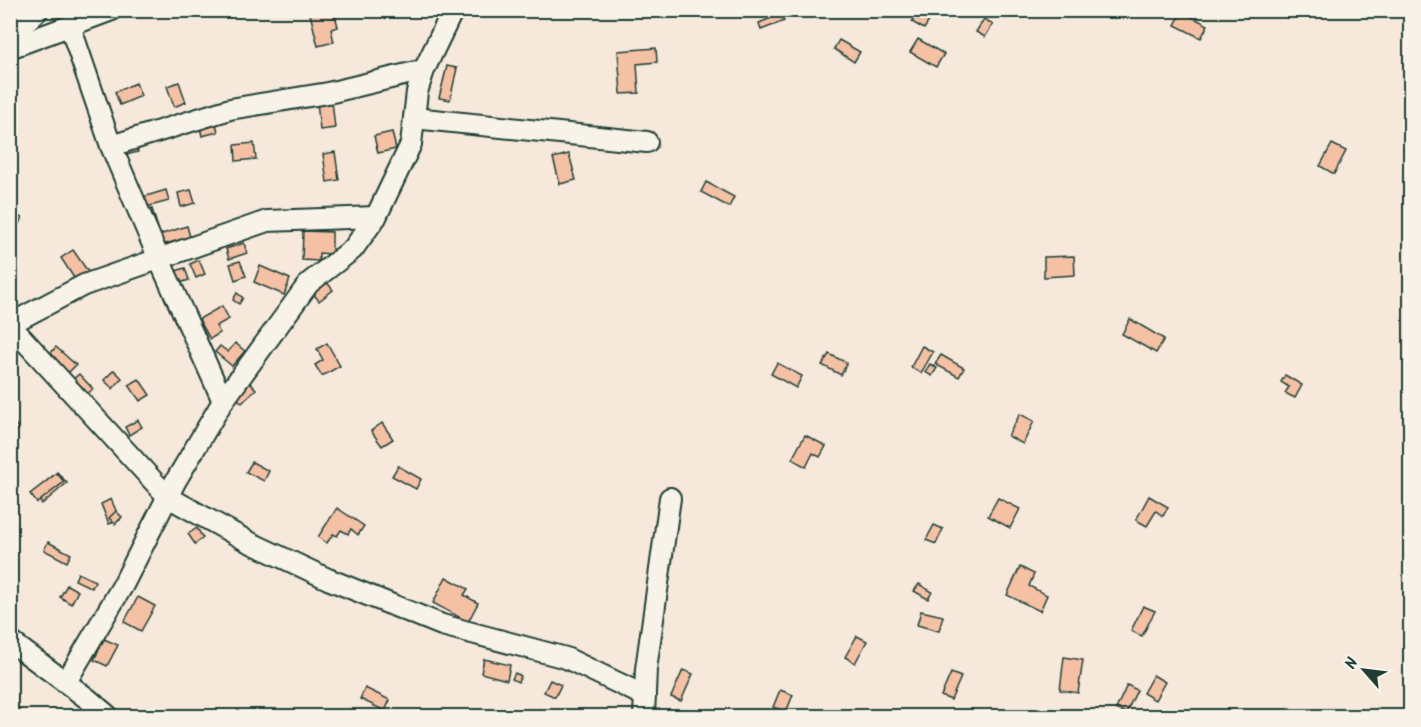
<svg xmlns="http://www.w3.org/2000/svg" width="1421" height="727" font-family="Kalam,sans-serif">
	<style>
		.building { fill: #f4c1a5; stroke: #1f3d34; stroke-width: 1.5 }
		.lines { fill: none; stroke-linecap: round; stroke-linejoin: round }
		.minor-casing { stroke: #1f3d34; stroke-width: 24 }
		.minor { stroke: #f7f3e8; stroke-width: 20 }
	</style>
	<rect width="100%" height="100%" fill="#f6e9db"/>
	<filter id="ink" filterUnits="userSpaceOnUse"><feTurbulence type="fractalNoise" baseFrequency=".0167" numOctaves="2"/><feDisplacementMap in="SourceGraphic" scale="12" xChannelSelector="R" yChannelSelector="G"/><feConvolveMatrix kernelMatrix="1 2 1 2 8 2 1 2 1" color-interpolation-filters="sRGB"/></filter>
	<g filter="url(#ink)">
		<g class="building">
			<polygon points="323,10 334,10 338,27 331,29 334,42 318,46 310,14"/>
			<polygon points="919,10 936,10 924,29 912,22"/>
			<polygon points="1182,12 1208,25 1201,38 1175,25"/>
			<polygon points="781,14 784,21 761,30 759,23"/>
			<polygon points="984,19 993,24 985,37 976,32"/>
			<polygon points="918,39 944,54 936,67 910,52"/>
			<polygon points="839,40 860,52 854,62 834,49"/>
			<polygon points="656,48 657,62 637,64 639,93 621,94 618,51"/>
			<polygon points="447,66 457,68 450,100 439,98"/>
			<polygon points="179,82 186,102 174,107 167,86"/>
			<polygon points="136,83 141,96 120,105 115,92"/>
			<polygon points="332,101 335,128 320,130 317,102"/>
			<polygon points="215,119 218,132 202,136 199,123"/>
			<polygon points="392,132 396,149 378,153 374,136"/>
			<polygon points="136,142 138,152 122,156 120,146"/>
			<polygon points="254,143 256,159 236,161 235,145"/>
			<polygon points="1332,144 1346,151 1334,174 1320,166"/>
			<polygon points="335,152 339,180 327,182 323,154"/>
			<polygon points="569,154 576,180 560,184 553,158"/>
			<polygon points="706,182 734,197 729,207 701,192"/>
			<polygon points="166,190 169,201 146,207 143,197"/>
			<polygon points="191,190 195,203 181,207 178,193"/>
			<polygon points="152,209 158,228 149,231 143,211"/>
			<polygon points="14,215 22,218 17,228 10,224"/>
			<polygon points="187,226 190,237 162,245 159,235"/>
			<polygon points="303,231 332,232 332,254 319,253 319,261 302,260"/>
			<polygon points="244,243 247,253 229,259 226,249"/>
			<polygon points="73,250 89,273 76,281 61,258"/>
			<polygon points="1074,256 1075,275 1044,277 1044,257"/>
			<polygon points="199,260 205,274 196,278 190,264"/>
			<polygon points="240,261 246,276 235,280 230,264"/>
			<polygon points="260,266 290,279 284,295 254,282"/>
			<polygon points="185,268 189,280 180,283 176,271"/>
			<polygon points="326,281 333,290 319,301 312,292"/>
			<polygon points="237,293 243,298 239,304 233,300"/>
			<polygon points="222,306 229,319 216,326 220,333 210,339 199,319"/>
			<polygon points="1130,319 1164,339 1156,353 1122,334"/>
			<polygon points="235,343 245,351 232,366 215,352 220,346 228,352"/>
			<polygon points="327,343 340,366 322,376 315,365 323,360 317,349"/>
			<polygon points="922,346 933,352 921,373 911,367"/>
			<polygon points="56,347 76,365 66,375 47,357"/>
			<polygon points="829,354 847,363 841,375 822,365"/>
			<polygon points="941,355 964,368 959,377 935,364"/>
			<polygon points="777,363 802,376 796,388 771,374"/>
			<polygon points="930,364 937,368 932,376 925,372"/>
			<polygon points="114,370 122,378 113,389 104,380"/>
			<polygon points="79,374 93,389 85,396 71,381"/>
			<polygon points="1285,375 1302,385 1295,398 1285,393 1289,387 1281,382"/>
			<polygon points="139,379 150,395 140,401 129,385"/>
			<polygon points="247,380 256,389 242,403 233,394"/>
			<polygon points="1020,414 1034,421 1023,444 1008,436"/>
			<polygon points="10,417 19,429 10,435"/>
			<polygon points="138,420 142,427 129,435 125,427"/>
			<polygon points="382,423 393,439 382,446 371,431"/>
			<polygon points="805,435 826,446 820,457 813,453 806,467 792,459"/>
			<polygon points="252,462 269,471 264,481 246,472"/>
			<polygon points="398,466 421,479 416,489 392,476"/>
			<polygon points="57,472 67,483 42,504 33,493"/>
			<polygon points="57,473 64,482 37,503 30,494"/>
			<polygon points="1149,496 1168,507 1163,516 1156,511 1147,526 1136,520"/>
			<polygon points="998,498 1020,509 1010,528 988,516"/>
			<polygon points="111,499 120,520 109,524 101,504"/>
			<polygon points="337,508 364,526 358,535 351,529 348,534 341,530 337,536 333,534 327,543 318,537"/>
			<polygon points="116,511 122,517 115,524 109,518"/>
			<polygon points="934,525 943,529 936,544 926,540"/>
			<polygon points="197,528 203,538 195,544 188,534"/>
			<polygon points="48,542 71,554 67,562 44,550"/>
			<polygon points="1020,567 1034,574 1029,586 1047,595 1040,611 1007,595"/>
			<polygon points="78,573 95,581 92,588 75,580"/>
			<polygon points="446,577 468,589 464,595 478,603 468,622 433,603"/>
			<polygon points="919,584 932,592 928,599 914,591"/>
			<polygon points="67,585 78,591 71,604 60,597"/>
			<polygon points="138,597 155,606 141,631 124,622"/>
			<polygon points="1143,606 1155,611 1142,636 1131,631"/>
			<polygon points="921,611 943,616 939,631 917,625"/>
			<polygon points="857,636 867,641 855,663 845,657"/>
			<polygon points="104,639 118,645 107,666 94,660"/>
			<polygon points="1064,657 1083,660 1078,693 1060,690"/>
			<polygon points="484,659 510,665 507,680 481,673"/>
			<polygon points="683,670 693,674 681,701 671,697"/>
			<polygon points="515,673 521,676 518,682 512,679"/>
			<polygon points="951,673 961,677 951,700 941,696"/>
			<polygon points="1153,675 1165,682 1155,700 1143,693"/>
			<polygon points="550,680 561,685 555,697 544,692"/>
			<polygon points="1127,685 1137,690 1126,713 1116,709"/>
			<polygon points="365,688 390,700 385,711 360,699"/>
			<polygon points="780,690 793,695 786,712 773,707"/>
			<polygon points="538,709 550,715 549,716 534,716"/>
			<polygon points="963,713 963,716 939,716 939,714"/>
		</g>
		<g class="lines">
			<g class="minor-casing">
				<g id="minor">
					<polyline points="70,26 111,146 159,259 223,401"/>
					<polyline points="10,37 38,10"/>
					<polyline points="10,48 112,10"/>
					<polyline points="414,118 647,142"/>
					<polyline points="111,146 230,109 328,93 424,70"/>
					<polyline points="10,324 84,285 267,221 376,217"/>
					<polyline points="10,325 168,497 249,542 328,579 442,625 566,658 645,696"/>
					<polyline points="10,641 88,699 108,716"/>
					<polyline points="66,682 123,585 175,482 223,401 309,283 353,249 376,217 411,144 417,92 424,70 453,10"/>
					<polyline points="644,716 646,669 670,498"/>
				</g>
			</g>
			<use href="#minor" class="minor"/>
		</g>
	</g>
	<rect width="1421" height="727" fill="none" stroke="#f7f3e8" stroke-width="36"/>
	<rect x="18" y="18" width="1385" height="691" fill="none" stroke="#1f3d34" stroke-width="2" filter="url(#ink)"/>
	<g transform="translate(1364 670) rotate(298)" stroke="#f7f3e8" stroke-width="4.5" paint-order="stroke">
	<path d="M0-4.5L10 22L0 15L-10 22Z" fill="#1f3d34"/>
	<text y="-9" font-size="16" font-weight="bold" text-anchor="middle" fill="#1f3d34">N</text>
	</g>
</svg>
